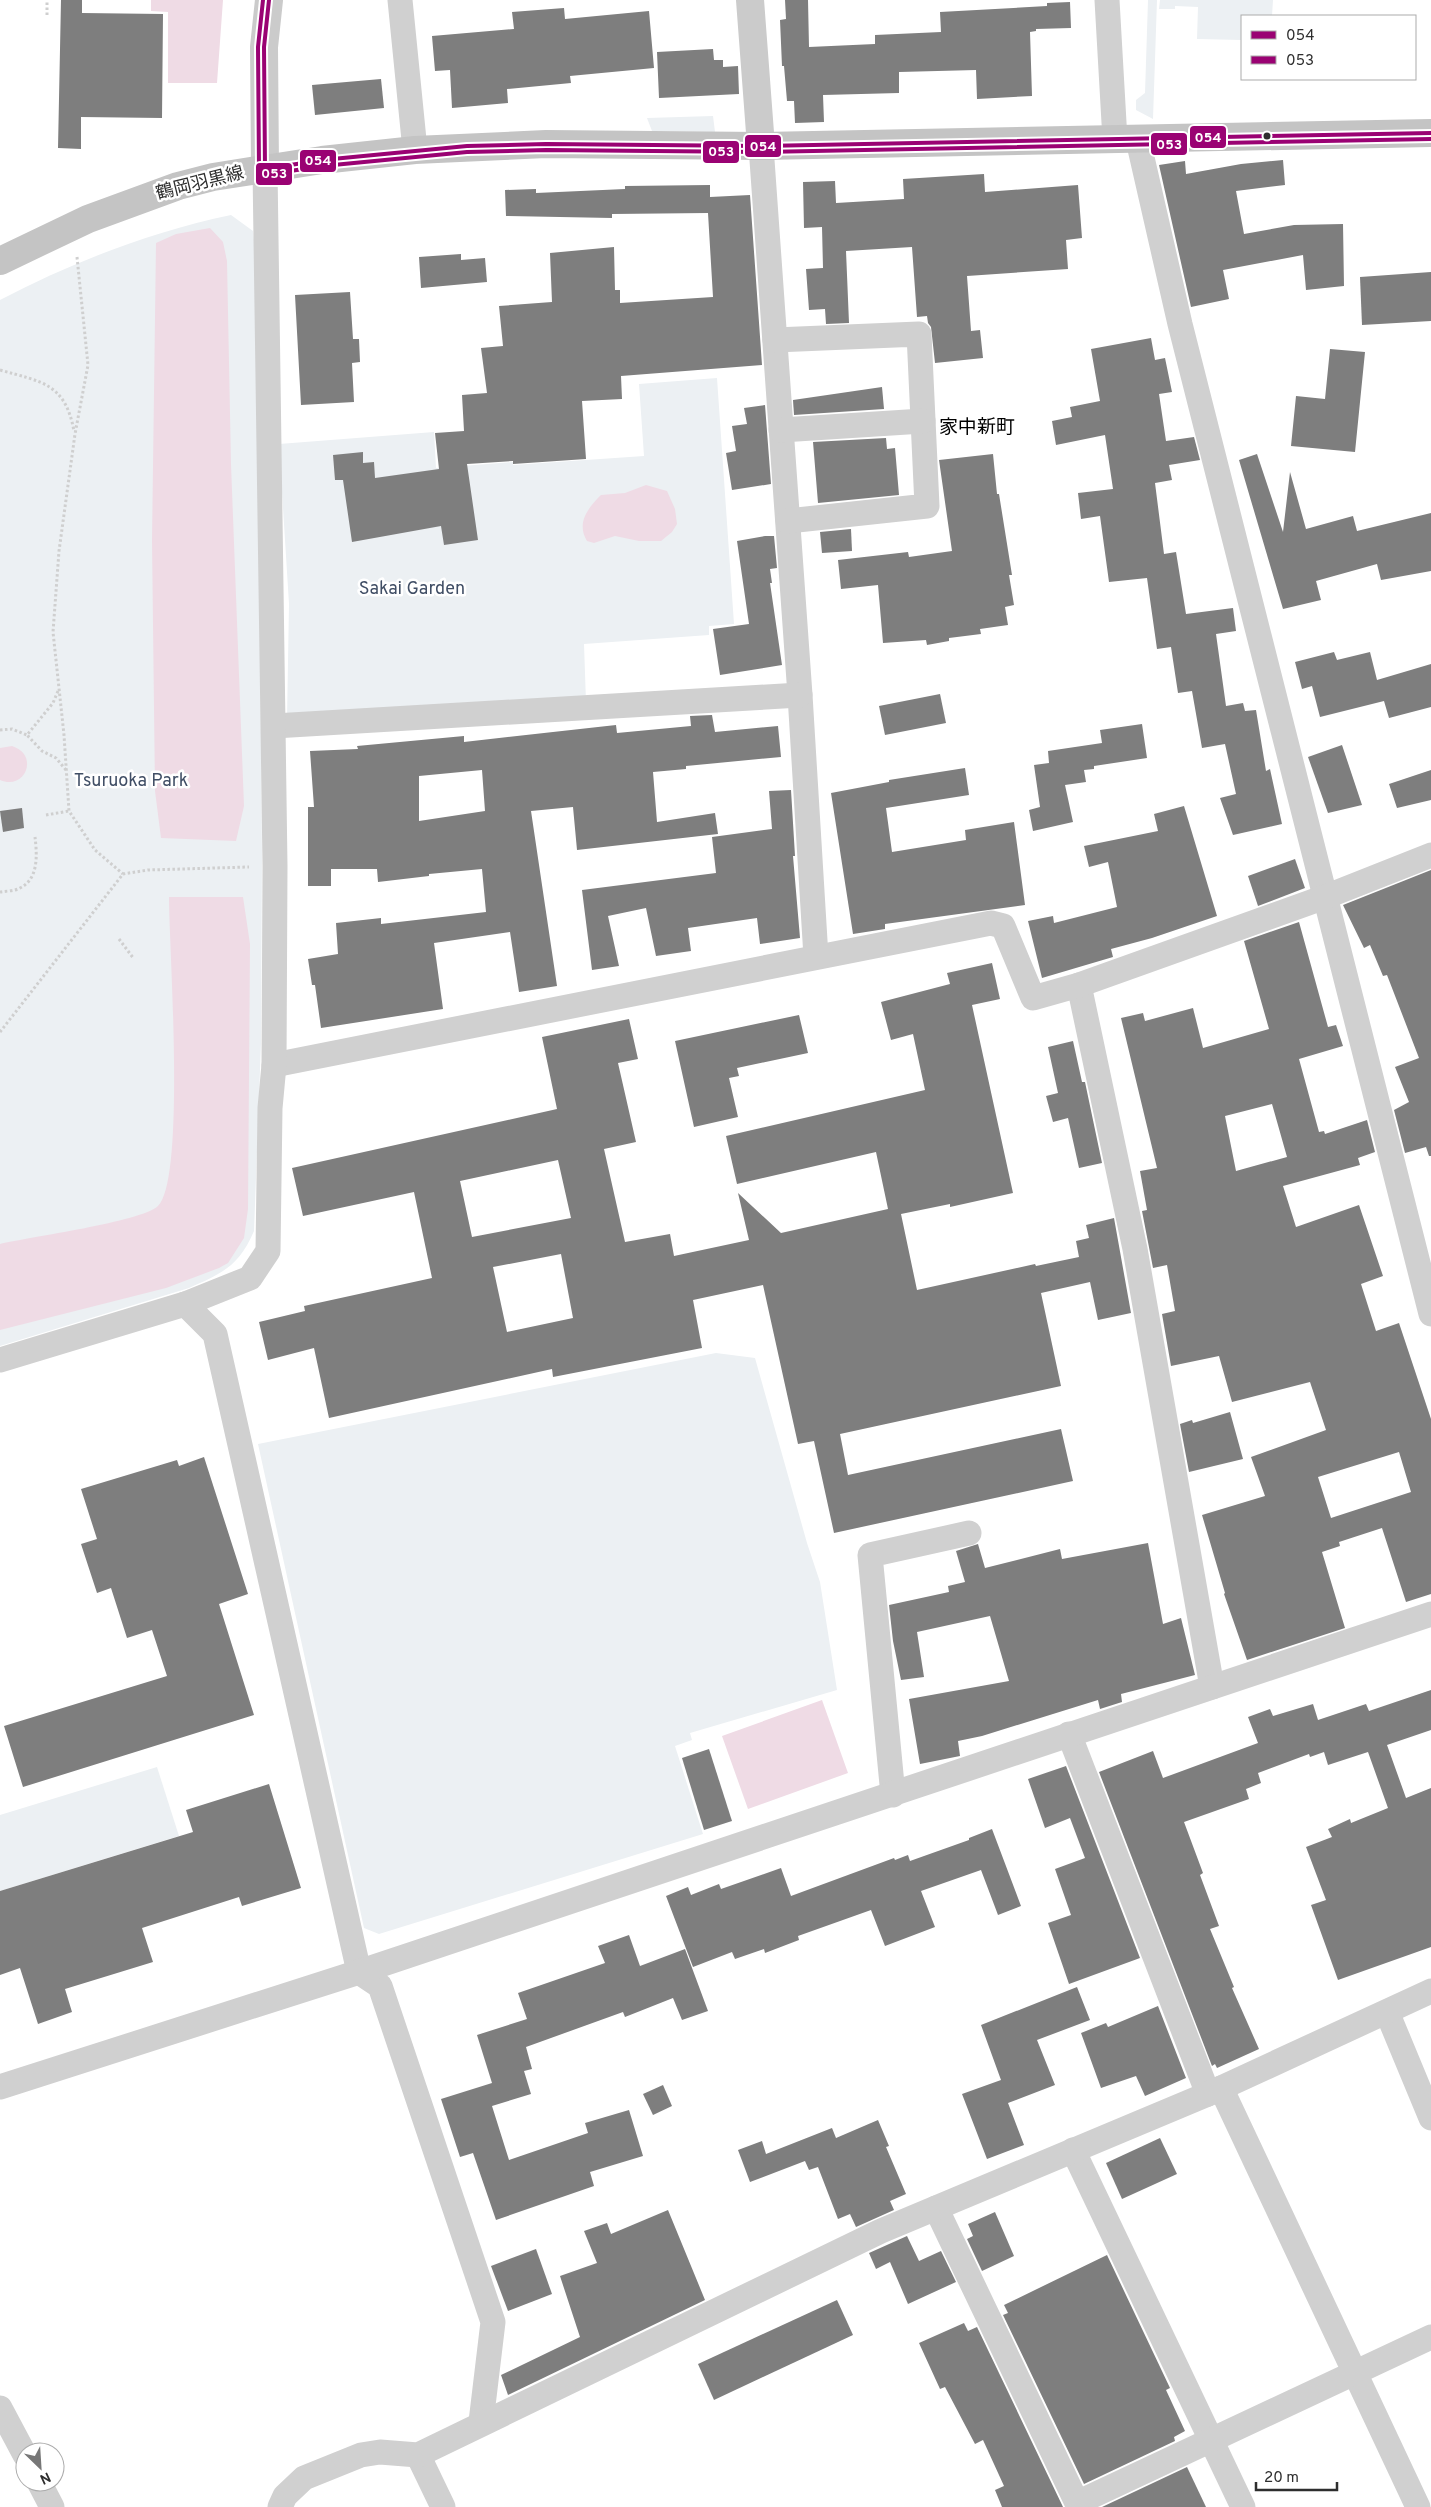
<svg xmlns="http://www.w3.org/2000/svg" width="1431" height="2507" font-family="Overpass,'Noto Sans JP',sans-serif">
	<style>
		.green { fill: #ecf0f3 }
		.water { fill: #efdbe5 }
		.building { fill: #7e7e7e; fill-rule: evenodd }
		.lines { fill: none; stroke-linecap: round; stroke-linejoin: round }
		.path { stroke: #cfcfcf; stroke-width: 3; stroke-dasharray: 2.5 2.5; stroke-linecap: butt }
		.street { stroke: #d0d0d0; stroke-width: 25 }
		.secondary { stroke: #cbcbcb; stroke-width: 28 }
		.primary { stroke: #c4c4c4; stroke-width: 28 }
		.bus-1-casing { stroke: #fff; stroke-width: 8 }
		.bus-2-casing { stroke: #fff; stroke-width: 8 }
		.bus-1 { stroke: #9a0273; stroke-width: 4 }
		.bus-2 { stroke: #9a0273; stroke-width: 4 }
		.bus-dot { fill: #2e2e2e; stroke: #fff; stroke-width: 2 }
		.labels { text-anchor: middle; dominant-baseline: central; stroke-width: 5; stroke-linejoin: round; paint-order: stroke }
		.street-label { font-size: 18px; fill: #2e2e2e; stroke: #fff }
		.park-label { font-size: 18px; fill: #404e65; stroke: #fff }
		.neighbourhood-label { font-size: 19px; fill: #000; stroke: #fff }
		.line-badge { stroke: #fff; stroke-width: 2 }
		.badge-label { font-size: 14px; text-anchor: middle; font-weight: bold; fill: #fff }
	</style>
	<rect width="100%" height="100%" fill="#fff"/>
	<g class="green">
		<polygon points="1148,0 1157,0 1153,119 1136,110 1136,100 1145,93"/>
		<polygon points="1160,0 1273,0 1272,16 1242,16 1242,40 1197,39 1198,7 1175,6 1175,9 1159,9"/>
		<polygon points="713,116 715,132 652,131 647,118"/>
		<path d="M231,215l22,16 4,36 5,588 -1,188 -7,188c-15,35 -31,42 -65,57l-189,58v-1046c73,-38 150,-68 231,-85z"/>
		<polygon points="717,378 734,624 709,626 709,635 584,644 586,702 287,719 289,604 279,444 434,432 436,468 513,462 513,465 644,456 639,384"/>
		<polygon points="716,1353 755,1358 807,1543 820,1582 837,1690 690,1733 692,1740 675,1746 703,1834 379,1934 364,1928 258,1444"/>
		<polygon points="157,1767 179,1836 0,1891 0,1815"/>
	</g>
	<g class="water">
		<polygon points="151,0 223,0 217,83 168,83 168,12 151,11"/>
		<polygon points="210,228 223,242 227,261 231,464 244,806 236,841 161,838 155,791 152,541 156,243 176,234"/>
		<path d="M646,485l21,6 8,18 2,15 -5,8 -11,9h-22l-24,-5 -21,7 -7,-2c-11,-18 1,-33 14,-46l24,-2z"/>
		<path d="M12,746c28,9 13,45 -12,34v-32z"/>
		<path d="M169,897h74l7,47 -2,265 -4,29 -16,25 -9,5 -53,20 -166,42v-86c29,-7 141,-22 158,-38 28,-28 11,-260 11,-309z"/>
		<polygon points="822,1700 848,1773 748,1809 722,1736"/>
	</g>
	<g class="building">
		<polygon points="61,0 82,0 82,13 163,14 162,118 81,117 81,149 58,148"/>
		<polygon points="785,0 808,0 809,47 875,44 875,35 941,32 940,12 1047,6 1047,3 1070,2 1071,28 1036,29 1036,31 1030,32 1032,96 977,99 976,70 899,72 899,93 823,95 824,122 795,123 794,101 787,101 784,66 782,66 780,20 786,19"/>
		<polygon points="564,8 565,19 649,11 654,68 570,76 571,83 507,89 508,103 452,108 450,70 435,71 432,36 514,29 512,12"/>
		<polygon points="713,49 714,60 723,60 723,67 738,66 739,94 659,98 657,52"/>
		<polygon points="381,79 384,108 315,115 312,85"/>
		<polygon points="1283,160 1285,185 1236,191 1244,234 1294,225 1343,224 1344,286 1306,290 1303,255 1223,270 1229,299 1191,307 1159,165 1185,161 1186,174 1241,164"/>
		<polygon points="984,174 985,192 1078,185 1082,238 1066,240 1068,269 967,276 971,331 980,330 983,358 935,363 931,327 928,323 927,316 917,317 912,247 846,251 849,323 826,324 825,309 809,310 806,269 823,268 822,227 804,228 803,182 835,181 836,203 904,199 903,179"/>
		<polygon points="710,185 710,197 750,195 762,365 621,376 622,399 582,401 586,459 513,464 513,461 467,464 478,540 444,545 441,526 352,542 343,480 335,480 333,455 363,452 363,463 374,462 375,478 439,469 435,433 464,431 462,395 487,393 481,348 503,346 499,306 552,302 550,253 614,247 615,290 620,290 620,303 713,297 708,213 612,214 612,218 506,216 505,190 536,189 536,193 625,189 625,186"/>
		<polygon points="461,254 461,260 485,258 487,282 421,288 419,257"/>
		<polygon points="1431,272 1431,321 1362,325 1360,277"/>
		<polygon points="350,292 353,339 359,339 360,362 352,363 354,402 301,405 295,295"/>
		<polygon points="1151,338 1155,360 1165,358 1172,392 1159,394 1166,441 1194,437 1200,460 1169,465 1172,480 1155,483 1164,554 1176,552 1186,614 1233,608 1236,631 1216,634 1226,706 1243,703 1245,711 1256,710 1266,771 1270,769 1282,824 1233,835 1220,798 1236,794 1225,744 1202,748 1192,691 1178,693 1171,647 1157,649 1147,578 1109,582 1100,516 1081,519 1078,493 1113,489 1105,435 1056,445 1052,421 1072,417 1070,407 1100,401 1091,349"/>
		<polygon points="1330,349 1365,352 1355,452 1291,446 1296,396 1325,399"/>
		<polygon points="882,387 884,409 794,415 793,400"/>
		<polygon points="765,405 771,484 732,490 726,453 736,451 732,426 747,424 744,408"/>
		<polygon points="886,438 887,449 895,448 899,495 818,503 813,442"/>
		<polygon points="993,454 997,494 999,494 1012,575 1009,575 1014,605 1005,607 1008,625 980,629 981,634 949,638 949,641 927,645 926,640 883,643 878,585 841,589 838,560 908,552 909,557 952,551 939,460"/>
		<polygon points="1257,454 1283,532 1290,472 1306,529 1353,516 1357,531 1431,513 1431,571 1381,580 1377,564 1316,581 1321,600 1283,609 1239,460"/>
		<polygon points="851,529 852,551 822,553 820,532"/>
		<polygon points="765,536 774,536 777,568 770,569 772,583 770,583 782,665 720,675 713,629 749,624 737,541"/>
		<polygon points="1334,652 1337,660 1370,652 1377,680 1431,664 1431,707 1389,718 1384,701 1320,717 1312,686 1302,689 1295,662"/>
		<polygon points="940,694 946,723 885,735 879,706"/>
		<path d="M712,715l3,17 63,-6 3,31 -95,9v3l-33,3 4,50 58,-9 3,21 -141,16 -4,-43 -42,4 26,175 -38,6 -9,-60 -76,11 9,66 -122,19 -6,-43h-3l-4,-26 30,-5 -2,-31 45,-5v6l105,-12 -4,-43 -53,5v2l-51,6 -1,-13h-46v17h-23v-79h6l-4,-56 48,-2 -1,-3 107,-10v6l152,-17 1,8 74,-7 -1,-10zM482,770l3,41 -66,10v-45z"/>
		<polygon points="1142,724 1147,758 1094,766 1094,769 1084,770 1086,782 1065,785 1073,822 1033,831 1029,810 1040,807 1034,765 1049,763 1048,751 1102,743 1100,730"/>
		<polygon points="1342,745 1362,805 1328,813 1308,757"/>
		<polygon points="965,768 969,795 886,808 892,852 966,840 965,830 1014,822 1025,905 885,924 885,929 853,934 831,793 889,782 889,780"/>
		<polygon points="1431,770 1431,800 1397,808 1389,784"/>
		<polygon points="791,790 795,856 793,856 800,938 760,944 757,918 688,928 691,951 656,956 646,908 608,916 619,966 592,970 582,890 716,873 712,837 772,829 769,791"/>
		<polygon points="1184,806 1217,916 1152,938 1111,949 1113,957 1042,978 1028,921 1053,916 1054,923 1117,907 1108,862 1089,867 1084,846 1158,831 1154,814"/>
		<polygon points="22,808 24,828 3,832 0,811"/>
		<polygon points="1295,859 1305,888 1258,906 1248,876"/>
		<polygon points="1431,870 1431,1156 1429,1156 1426,1147 1405,1153 1394,1110 1409,1102 1395,1067 1419,1058 1387,975 1383,976 1370,945 1364,948 1343,905"/>
		<path d="M1299,922l29,105 8,-2 7,21 -44,13 20,73 5,-1 1,3 42,-14 8,32 -17,6 2,7 -77,21 13,41 63,-22 24,71 -22,8 15,47 23,-8 32,96v175l-25,8 -24,-74 -43,14 1,4 -18,6 23,76 -98,32 -23,-66 1,-1 -23,-78 63,-19 -14,-39 75,-27 -16,-48 -78,20 -13,-46 -48,10 -9,-52 13,-3 -8,-46 -14,3 -11,-57 5,-1 -7,-39 17,-3 -36,-150 22,-5 2,8 48,-13 10,40 66,-19 -25,-88zM1272,1104l15,53 -51,14 -11,-55zM1399,1452l12,40 -80,26 -13,-41z"/>
		<path d="M992,963l8,36 -28,6 41,188 -63,14v-3l-49,10 16,76 118,-26 1,2 43,-9 -3,-16 13,-3 -3,-13 28,-7 17,95 -33,7 -8,-38 -49,11 20,93 -221,48 8,41 213,-46 12,52 -239,52 -20,-92 -16,3 -35,-159 -70,15 9,48 -149,29 -1,-8 -223,49 -15,-70 -46,12 -9,-38 46,-11 -1,-5 128,-28 -18,-86 -111,24 -11,-48 265,-59 -15,-72 87,-18 9,40 -20,4 18,79 -32,7 21,93 45,-8 4,22 75,-16 -11,-47 43,40 107,-24 -12,-57 -139,32 -11,-48 199,-46 -12,-56 -22,6 -10,-38 69,-18 -3,-11zM558,1160l13,58 -99,19 -12,-56zM561,1254l12,64 -66,14 -14,-65z"/>
		<polygon points="799,1015 808,1053 737,1068 739,1076 729,1078 738,1117 694,1127 675,1041"/>
		<polygon points="1073,1041 1082,1082 1085,1082 1102,1163 1079,1168 1068,1118 1053,1122 1046,1096 1058,1093 1048,1047"/>
		<polygon points="1230,1412 1243,1459 1189,1472 1180,1424 1192,1420 1193,1423"/>
		<polygon points="204,1457 248,1594 219,1604 254,1715 23,1787 4,1726 167,1676 152,1630 127,1638 111,1588 97,1593 81,1544 97,1539 81,1489 177,1460 179,1466"/>
		<polygon points="1148,1543 1163,1624 1181,1618 1195,1675 1121,1694 1122,1702 1100,1709 1098,1700 982,1736 958,1741 960,1756 920,1764 909,1699 1009,1681 990,1616 917,1632 924,1677 901,1680 893,1641 889,1605 949,1592 948,1586 965,1582 956,1551 978,1544 985,1568 1060,1549 1062,1559"/>
		<polygon points="1431,1690 1431,1730 1387,1745 1406,1798 1431,1788 1431,1947 1338,1980 1311,1905 1326,1900 1306,1847 1332,1837 1328,1829 1350,1819 1351,1823 1388,1808 1368,1752 1328,1765 1324,1752 1310,1757 1309,1754 1258,1773 1261,1783 1246,1789 1249,1799 1184,1822 1203,1873 1200,1875 1219,1926 1210,1929 1234,1987 1232,1988 1259,2049 1217,2068 1215,2064 1212,2066 1099,1772 1153,1751 1163,1778 1258,1743 1248,1717 1270,1709 1273,1716 1313,1704 1318,1720 1366,1704 1369,1711"/>
		<polygon points="709,1749 732,1821 704,1830 682,1758"/>
		<polygon points="1066,1766 1140,1958 1069,1984 1048,1923 1071,1915 1055,1869 1085,1858 1070,1818 1045,1828 1028,1779"/>
		<polygon points="269,1784 301,1888 242,1906 239,1897 142,1928 153,1962 65,1989 72,2012 38,2024 20,1968 0,1975 0,1891 193,1832 186,1810"/>
		<polygon points="992,1829 1021,1906 998,1915 981,1870 921,1891 935,1927 885,1946 871,1910 798,1936 799,1940 765,1953 764,1949 735,1959 732,1952 693,1967 666,1896 688,1887 691,1895 719,1884 721,1889 781,1868 791,1896 894,1858 895,1860 908,1855 910,1861 969,1840 969,1838"/>
		<polygon points="629,1935 640,1966 685,1949 708,2011 682,2020 673,1998 625,2017 623,2012 526,2047 532,2069 524,2071 531,2094 492,2106 509,2160 588,2133 585,2123 629,2110 643,2156 590,2172 594,2186 496,2220 473,2153 460,2157 441,2099 492,2083 477,2035 527,2019 518,1993 605,1963 598,1946"/>
		<polygon points="1077,1987 1090,2020 1037,2040 1055,2085 1008,2103 1024,2145 987,2159 962,2094 1001,2080 981,2025"/>
		<polygon points="1158,2006 1186,2078 1145,2096 1136,2076 1101,2088 1081,2033 1106,2023 1108,2027"/>
		<polygon points="663,2085 672,2106 653,2115 643,2094"/>
		<polygon points="878,2120 889,2146 886,2147 906,2194 890,2201 894,2210 856,2227 850,2214 838,2219 818,2167 809,2170 805,2161 750,2182 738,2150 762,2141 766,2154 832,2128 836,2138"/>
		<polygon points="1160,2138 1177,2174 1122,2199 1106,2163"/>
		<polygon points="668,2210 705,2300 508,2395 501,2375 580,2337 560,2276 597,2263 584,2231 607,2223 611,2234"/>
		<polygon points="995,2212 1014,2256 982,2271 967,2239 973,2236 968,2224"/>
		<polygon points="907,2236 919,2261 941,2251 956,2282 908,2304 890,2262 876,2269 869,2253"/>
		<polygon points="536,2249 552,2294 508,2311 491,2266"/>
		<polygon points="1107,2255 1170,2388 1166,2390 1185,2431 1174,2437 1175,2441 1084,2484 1003,2315 1008,2313 1004,2305"/>
		<polygon points="837,2300 853,2335 714,2400 698,2364"/>
		<polygon points="964,2323 968,2331 977,2327 1063,2507 1002,2507 995,2490 1004,2486 983,2440 975,2444 945,2387 940,2389 919,2343"/>
		<polygon points="1187,2467 1206,2507 1102,2507"/>
	</g>
	<g class="lines">
		<g class="path">
			<polyline points="47,15 47,0"/>
			<polyline points="77,257 88,365 75,434 59,551 53,632 64,735 69,811 95,850 123,874"/>
			<path d="M0,370c42,12 65,13 74,61"/>
			<polyline points="58,691 53,703 27,735 42,751 56,758 66,770"/>
			<polyline points="0,730 12,729 27,735"/>
			<polyline points="46,815 69,811"/>
			<path d="M0,892c6,-1 15,-1 20,-4 19,-9 17,-34 15,-51"/>
			<polyline points="119,939 134,959"/>
			<polyline points="0,1032 123,874 148,870 249,867"/>
		</g>
		<g class="street">
			<polyline points="400,0 415,150"/>
			<polyline points="1107,0 1115,140"/>
			<polyline points="1138,140 1180,324 1431,1314"/>
			<polyline points="761,146 800,695 816,957"/>
			<polyline points="775,340 919,334 927,506 788,521"/>
			<polyline points="781,430 923,421"/>
			<polyline points="274,726 800,695"/>
			<polyline points="1079,985 1135,1249 1212,1687"/>
			<polyline points="274,1065 991,923 1003,926 1033,998 1079,985 1325,897 1431,855"/>
			<polyline points="185,1304 215,1334 359,1972 380,1986 493,2322 481,2422"/>
			<polyline points="0,1360 185,1304 250,1278 268,1251 270,1108 274,1065 275,866 265,169"/>
			<polyline points="1069,1734 1208,2094"/>
			<polyline points="893,1795 870,1555 969,1533"/>
			<polyline points="1387,2012 1431,2118"/>
			<polyline points="0,2087 359,1972 1431,1614"/>
			<polyline points="1221,2088 1418,2507"/>
			<polyline points="1073,2150 1243,2507"/>
			<polyline points="936,2208 1077,2503 1431,2337"/>
			<polyline points="0,2408 25,2455"/>
			<polyline points="418,2455 443,2507"/>
			<polyline points="39,2482 52,2507"/>
			<polyline points="280,2507 285,2496 304,2478 361,2455 380,2452 418,2455 881,2231 1208,2094 1431,1991"/>
		</g>
		<g class="secondary">
			<polyline points="750,0 761,146"/>
			<polyline points="265,169 264,47 269,0"/>
		</g>
		<polyline class="primary" points="0,261 88,219 178,186 213,177 322,160 415,150 546,144 761,146 1431,133"/>
		<g class="bus-1-casing">
			<polyline id="bus-1" points="269,0 264,47 265,169 322,160 467,146 546,144 761,146 1431,133"/>
		</g>
		<g class="bus-2-casing">
			<polyline id="bus-2" points="263,0 258,47 259,169 264,175 323,166 467,152 546,150 761,152 1431,139"/>
		</g>
		<use href="#bus-1" class="bus-1"/>
		<use href="#bus-2" class="bus-2"/>
	</g>
	<circle class="bus-dot" cx="1267" cy="136" r="4.5"/>
	<g class="labels">
		<g class="street-label">
			<text transform="translate(200 184) rotate(-14)">鶴岡羽黒線</text>
		</g>
		<g class="park-label">
			<text x="412" y="589">Sakai Garden</text>
			<text x="131" y="781">Tsuruoka Park</text>
		</g>
		<g class="neighbourhood-label">
			<text x="977" y="428">家中新町</text>
		</g>
	</g>
	<g class="line-badge">
		<rect x="1189" y="125" width="38" height="24" rx="5" fill="#9a0273"/>
		<rect x="1150" y="132" width="38" height="24" rx="5" fill="#9a0273"/>
		<rect x="744" y="134" width="38" height="24" rx="5" fill="#9a0273"/>
		<rect x="702" y="140" width="38" height="24" rx="5" fill="#9a0273"/>
		<rect x="299" y="149" width="38" height="24" rx="5" fill="#9a0273"/>
		<rect x="255" y="162" width="38" height="24" rx="5" fill="#9a0273"/>
	</g>
	<g class="badge-label">
		<text x="1208" y="142">054</text>
		<text x="1169" y="149">053</text>
		<text x="763" y="151">054</text>
		<text x="721" y="156">053</text>
		<text x="318" y="165">054</text>
		<text x="274" y="178">053</text>
	</g>
	<rect x="1241" y="15" width="175" height="65" fill="#ffffff" stroke="#ababab"/>
	<rect x="1251" y="31" width="25" height="8" fill="#9a0273" stroke="#ababab"/>
	<text x="1286" y="40" font-size="15" fill="#2e2e2e">054</text>
	<rect x="1251" y="56" width="25" height="8" fill="#9a0273" stroke="#ababab"/>
	<text x="1286" y="65" font-size="15" fill="#2e2e2e">053</text>
	<g transform="translate(40 2467) rotate(155)"><circle r="24" fill="#ffffff" stroke="#ababab"/>
	<path d="M0-4L9 19L0 12L-9 19Z" fill="#777777"/>
	<text y="-8" font-size="14" font-weight="bold" text-anchor="middle" fill="#2e2e2e">N</text>
	</g>
	<path d="M1256 2482v8h81v-8" fill="none" stroke="#2e2e2e" stroke-width="2.5"/>
	<text x="1264" y="2482" font-size="15" fill="#2e2e2e" stroke="#ffffff" stroke-width="4" paint-order="stroke">20 m</text>
</svg>
